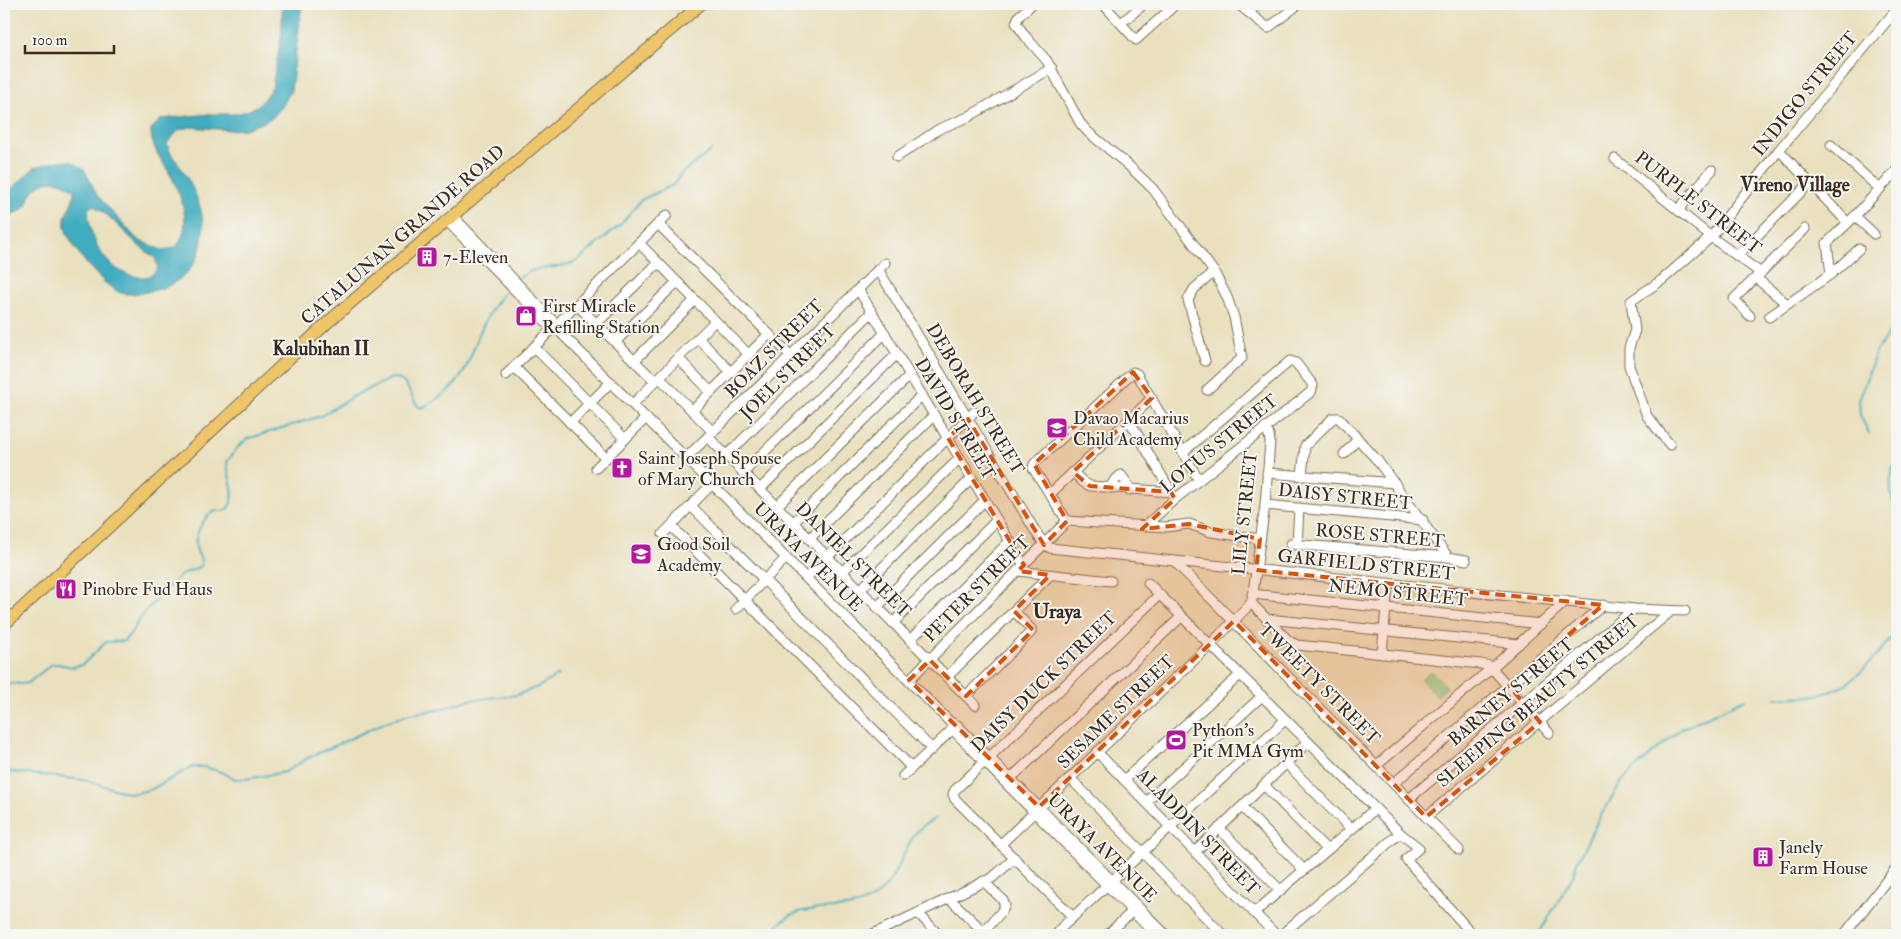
<svg xmlns="http://www.w3.org/2000/svg" width="1901" height="939" font-family="'IM FELL Double Pica',serif">
	<style>
		.green { fill: #87d390; stroke: #617e57 }
		.water { fill: #40acbf; stroke: #3e6b6e; fill-rule: evenodd }
		.lines { fill: none; stroke-linecap: round; stroke-linejoin: round }
		.stream { stroke: #40acbf; stroke-width: 2 }
		.minor-casing { stroke: #786a56; stroke-width: 11 }
		.major-casing { stroke: #786a56; stroke-width: 13 }
		.minor { stroke: #fff; stroke-width: 9 }
		.major { stroke: #eec569; stroke-width: 11 }
		.marked { fill: #d7540e; fill-opacity: 0.2; stroke: #d7540e; stroke-width: 4; stroke-dasharray: 10 6; stroke-linejoin: round }
		.labels { text-anchor: middle; dominant-baseline: central; stroke-width: 4; stroke-linejoin: round; paint-order: stroke }
		.street-label { font-size: 18px; fill: #3b2a1e; stroke: #f6f6f2 }
		.poi-label { font-size: 18px; fill: #3b2a1e; stroke: #f6f6f2; text-anchor: start }
		.neighbourhood-label { font-size: 19px; font-weight: bold; fill: #3b2a1e; stroke: #f6f6f2 }
		.quarter-label { font-size: 20px; font-weight: bold; fill: #3b2a1e; stroke: #f6f6f2 }
	</style>
	<rect width="100%" height="100%" fill="#f6f6f2"/>
	<filter id="ink" filterUnits="userSpaceOnUse"><feTurbulence type="fractalNoise" baseFrequency=".02" numOctaves="2"/><feDisplacementMap in="SourceGraphic" scale="10" xChannelSelector="R" yChannelSelector="G"/><feConvolveMatrix kernelMatrix="1 2 1 2 8 2 1 2 1" color-interpolation-filters="sRGB"/></filter>
	<filter id="wash" filterUnits="userSpaceOnUse"><feTurbulence type="fractalNoise" baseFrequency=".0096" numOctaves="4" result="noise"/><feDisplacementMap in="SourceGraphic" scale="20" xChannelSelector="R" yChannelSelector="G"/><feGaussianBlur stdDeviation="1.12" result="paint"/><feColorMatrix in="noise" values="0 0 0 0 0 0 0 0 0 0 0 0 0 0 0 0 0 1.4 0 .05"/><feComposite in="paint" operator="in"/></filter>
	<g filter="url(#wash)">
		<rect width="100%" height="100%" fill="#e9e0be"/>
		<polygon class="green" points="1431,671 1447,687 1437,696 1421,680"/>
		<path class="water" d="M282,4h20l-11,86 -9,17 -9,10 -11,6 -17,6 -15,1 -41,-3 -10,3 -12,13c2,10 8,16 13,23 12,19 24,42 23,64 -1,36 -22,56 -56,62 -9,2 -18,3 -26,1 -18,-6 -52,-47 -56,-66 -3,-14 10,-23 9,-36 -10,-11 -27,-14 -39,-2 -6,6 -7,15 -13,21 -4,4 -13,3 -18,7v-21l31,-29 24,-6h12l13,8 13,26 41,45 24,10 13,-2c17,-19 9,-44 -1,-66 -8,-18 -24,-32 -23,-53l10,-10 48,-5h25l13,-3 12,-6 13,-17 10,-57zM93,205l15,11 31,30 16,12 3,9c-4,8 -10,11 -19,10 -33,-4 -50,-37 -51,-68z"/>
		<g class="lines">
			<g class="stream">
				<polyline points="517,279 530,271 566,265 577,261 621,224 641,200 673,185 683,172 711,151"/>
				<polyline points="1869,433 1860,415 1859,400 1876,352 1897,320"/>
				<path d="M1897,457c-8,18 -9,37 0,54"/>
				<path d="M4,686l9,-3 7,1 8,-1 24,-19h6l14,3 10,-2 24,-23 18,-1 7,-8 12,-19 32,-34 8,-6 18,-8c2,-7 -2,-9 -4,-15 -5,-13 5,-32 16,-39 4,-2 8,-1 12,-1 16,-14 2,-32 2,-49l11,-15 9,-8 74,-23 29,-18 42,-20c17,0 18,20 27,29l2,1c15,-6 34,-21 42,-35 7,-12 11,-26 16,-39 7,-16 17,-33 29,-46"/>
				<path d="M1776,698c15,-2 31,0 46,-4 33,-7 54,-39 75,-63"/>
				<polyline points="4,771 84,780 128,793 136,793 152,789 192,767 205,767 221,772 235,779 246,779 285,772 308,758 386,722 410,714 437,710 469,700 517,695 540,686 558,675"/>
				<path d="M767,935c7,-6 15,-15 24,-20 22,-11 57,-1 82,-17 23,-14 27,-43 42,-64 5,-7 13,-12 21,-16"/>
				<polyline points="1538,935 1573,876 1577,862 1598,820 1621,783 1632,771 1681,729 1745,699"/>
			</g>
		</g>
	</g>
	<g filter="url(#ink)">
		<g class="lines">
			<g class="minor-casing">
				<g id="minor">
					<polyline points="1032,4 1019,16 1016,23 1026,37 1047,61 1080,123 1088,132 1128,165 1153,189 1214,272 1227,297 1234,317 1242,358 1207,390"/>
					<polyline points="1103,4 1136,40 1176,4"/>
					<polyline points="1238,4 1268,28 1299,4"/>
					<polyline points="1248,12 1258,4"/>
					<polyline points="1121,23 1144,4"/>
					<polyline points="1831,145 1880,189"/>
					<polyline points="1779,150 1848,223"/>
					<polyline points="897,157 939,129 968,117 1052,68"/>
					<polyline points="1615,159 1711,237 1761,273"/>
					<polyline points="1678,210 1712,170"/>
					<polyline points="452,215 557,325 559,331 950,722 957,725 1166,935"/>
					<polyline points="1855,216 1874,234"/>
					<polyline points="446,220 550,326"/>
					<polyline points="658,224 791,356"/>
					<polyline points="639,243 749,355"/>
					<polyline points="1737,256 1810,183"/>
					<polyline points="878,269 1037,534 1045,545 1050,548 1634,609 1685,611"/>
					<polyline points="1831,274 1827,243 1855,216 1897,170"/>
					<polyline points="1756,278 1787,304"/>
					<polyline points="858,289 1024,565"/>
					<polyline points="577,305 655,381"/>
					<polyline points="1750,316 1734,299 1805,229"/>
					<polyline points="1769,317 1831,274 1859,249"/>
					<polyline points="596,324 658,263"/>
					<polyline points="698,338 731,372"/>
					<polyline points="615,342 677,282"/>
					<polyline points="534,347 625,439"/>
					<polyline points="678,358 711,392"/>
					<polyline points="634,361 695,300"/>
					<polyline points="1205,361 1188,300 1194,289 1214,272"/>
					<polyline points="514,367 606,458"/>
					<polyline points="506,375 667,215"/>
					<polyline points="659,377 713,432"/>
					<polyline points="633,404 715,321"/>
					<polyline points="692,411 769,334"/>
					<polyline points="1129,420 1173,495"/>
					<polyline points="570,423 611,382"/>
					<polyline points="708,437 975,705"/>
					<polyline points="1670,445 1647,416 1629,366 1629,348 1635,330 1631,301 1662,280 1711,237 1779,150 1897,9"/>
					<polyline points="1344,454 1358,439"/>
					<polyline points="726,456 872,312"/>
					<polyline points="686,458 885,263"/>
					<polyline points="596,468 646,418"/>
					<polyline points="1073,472 1083,482 1090,486 1171,492"/>
					<polyline points="743,473 885,333"/>
					<polyline points="1267,473 1395,483"/>
					<polyline points="1302,476 1305,446 1333,418 1339,418 1377,460 1448,557"/>
					<polyline points="1110,488 1114,481 1121,475 1127,483 1129,490"/>
					<polyline points="760,489 897,354"/>
					<polyline points="1050,494 1152,398"/>
					<polyline points="1265,505 1423,520"/>
					<polyline points="691,506 932,749"/>
					<polyline points="777,506 910,375"/>
					<polyline points="1067,521 1033,468 1034,464 1133,372 1137,374 1199,480"/>
					<polyline points="1067,521 1166,527 1189,524 1211,532 1260,539"/>
					<polyline points="793,523 922,395"/>
					<polyline points="671,526 912,768"/>
					<polyline points="1145,526 1175,499 1311,392 1313,385 1296,363 1290,361 1183,452"/>
					<polyline points="663,534 712,484"/>
					<polyline points="809,539 934,415"/>
					<polyline points="1291,544 1448,557 1466,560"/>
					<polyline points="1297,545 1299,508"/>
					<polyline points="1174,561 1459,850"/>
					<polyline points="1018,571 1111,581"/>
					<polyline points="842,572 960,458"/>
					<polyline points="806,578 974,412"/>
					<polyline points="1148,583 1400,833 1419,848 1406,859 1473,935"/>
					<polyline points="860,590 972,478"/>
					<polyline points="1252,594 1541,624"/>
					<polyline points="1252,600 1265,505 1270,442 1269,435 1265,427"/>
					<polyline points="1251,603 1289,641 1297,645 1481,664 1490,666 1549,733"/>
					<polyline points="877,607 985,500"/>
					<polyline points="736,609 786,558"/>
					<polyline points="1267,619 1519,644"/>
					<polyline points="893,623 997,520"/>
					<polyline points="910,640 1010,541"/>
					<polyline points="1382,654 1388,583"/>
					<polyline points="947,677 1050,575"/>
					<polyline points="909,680 1067,521"/>
					<polyline points="966,696 1031,632 1031,629 1014,611"/>
					<polyline points="950,722 953,730 1156,935"/>
					<polyline points="1097,752 1276,935"/>
					<polyline points="1286,763 1351,829"/>
					<polyline points="1377,765 1493,667 1566,601"/>
					<polyline points="903,776 955,727"/>
					<polyline points="1070,778 1223,935"/>
					<polyline points="1124,780 1240,675"/>
					<polyline points="1007,782 1181,617"/>
					<polyline points="1394,783 1603,605"/>
					<polyline points="1264,785 1327,850"/>
					<polyline points="1409,799 1634,609"/>
					<polyline points="1146,802 1262,696"/>
					<polyline points="1242,807 1304,870"/>
					<polyline points="1426,817 1671,611"/>
					<polyline points="1219,828 1280,890"/>
					<polyline points="1001,844 1210,645 1251,603"/>
					<polyline points="1195,852 1308,742"/>
					<polyline points="949,898 984,932"/>
					<polyline points="918,913 935,931 935,935"/>
					<polyline points="1254,913 1375,809"/>
					<polyline points="1073,917 955,799 953,794 955,790 1159,595"/>
					<polyline points="1059,930 1285,720"/>
					<polyline points="871,935 992,878 1015,858"/>
					<polyline points="981,935 1002,911 1005,905 1002,899 983,881"/>
					<polyline points="1107,935 1136,908"/>
					<polyline points="1281,935 1400,833"/>
					<polyline points="1844,935 1897,867"/>
				</g>
			</g>
			<g class="major-casing">
				<polyline id="major" points="4,625 327,323 701,4"/>
			</g>
			<use href="#minor" class="minor"/>
			<use href="#major" class="major"/>
		</g>
	</g>
	<path class="marked" d="M1133,372l19,26 -79,74 17,14 81,6 4,7 -33,30 47,-5 71,15 -4,31 347,35 -94,81 31,36 -114,95 -192,-196 -195,186 -130,-127 21,-20 36,36 67,-66 -19,-19 36,-36 -32,-4 6,-6 -76,-127 20,-19 76,126 23,-24 -33,-57z"/>
	<defs>
		<g id="building-square" transform="scale(1.125)"><rect x="-9" y="-9" width="18" height="18" rx="4" fill="#b5179e" stroke="#f6f6f2"/><path d="M-4-6H4V6H1V3H-1V6H-4ZM-2.5-4.3h1.7v1.8h-1.7ZM.8-4.3h1.7v1.8H.8ZM-2.5-1h1.7V.8h-1.7ZM.8-1h1.7V.8H.8Z" fill="#fff"/></g>
		<g id="shop-square" transform="scale(1.125)"><rect x="-9" y="-9" width="18" height="18" rx="4" fill="#b5179e" stroke="#f6f6f2"/><path d="M-5-2.5h2.3a2.7 3.5 0 0 1 5.4 0H5L5.5 6h-11ZM-1.5-2.5h3a1.5 2.3 0 0 0-3 0Z" fill="#fff"/></g>
		<g id="school-square" transform="scale(1.125)"><rect x="-9" y="-9" width="18" height="18" rx="4" fill="#b5179e" stroke="#f6f6f2"/><path d="M0-5L7-2L0 1L-7-2ZM-4 1L0 2.5L4 1V4Q0 6-4 4Z" fill="#fff"/></g>
		<g id="church-square" transform="scale(1.125)"><rect x="-9" y="-9" width="18" height="18" rx="4" fill="#b5179e" stroke="#f6f6f2"/><path d="M-1.2-6h2.4v3.5h3.3v2.4h-3.3V6h-2.4V-.1h-3.3v-2.4h3.3Z" fill="#fff"/></g>
		<g id="restaurant-square" transform="scale(1.125)"><rect x="-9" y="-9" width="18" height="18" rx="4" fill="#b5179e" stroke="#f6f6f2"/><path d="M-5-6h1v4h1v-4h1v4h1v-4h1v5L-1.5 .5V6h-2V.5L-5-1ZM5-6V6H3V1.5H1.5Q1.5-4 5-6Z" fill="#fff"/></g>
		<g id="stadium-square" transform="scale(1.125)"><rect x="-9" y="-9" width="18" height="18" rx="4" fill="#b5179e" stroke="#f6f6f2"/><path d="M0-5a6.5 5 0 1 0 0 10a6.5 5 0 1 0 0-10ZM-3.5-1.8h7v3.6h-7Z" fill="#fff"/></g>
	</defs>
	<g fill-rule="evenodd">
		<use href="#building-square" x="427" y="257"/>
		<use href="#shop-square" x="526" y="316"/>
		<use href="#school-square" x="1057" y="428"/>
		<use href="#church-square" x="622" y="468"/>
		<use href="#school-square" x="641" y="554"/>
		<use href="#restaurant-square" x="66" y="589"/>
		<use href="#stadium-square" x="1176" y="740"/>
		<use href="#building-square" x="1763" y="857"/>
	</g>
	<g class="labels">
		<g class="street-label">
			<text transform="translate(1805 94) rotate(-51)">INDIGO STREET</text>
			<text transform="translate(1698 203) rotate(38)">PURPLE STREET</text>
			<text transform="translate(403 235) rotate(-41)">CATALUNAN GRANDE ROAD</text>
			<text transform="translate(774 349) rotate(-45)">BOAZ STREET</text>
			<text transform="translate(788 372) rotate(-45)">JOEL STREET</text>
			<text transform="translate(975 399) rotate(59)">DEBORAH STREET</text>
			<text transform="translate(955 419) rotate(59)">DAVID STREET</text>
			<text transform="translate(1219 444) rotate(-39)">LOTUS STREET</text>
			<text transform="translate(1345 497) rotate(6)">DAISY STREET</text>
			<text transform="translate(1245 513) rotate(-84)">LILY STREET</text>
			<text transform="translate(1380 536) rotate(5)">ROSE STREET</text>
			<text transform="translate(808 557) rotate(45)">URAYA AVENUE</text>
			<text transform="translate(853 560) rotate(45)">DANIEL STREET</text>
			<text transform="translate(1366 565) rotate(6)">GARFIELD STREET</text>
			<text transform="translate(977 589) rotate(-45)">PETER STREET</text>
			<text transform="translate(1398 593) rotate(6)">NEMO STREET</text>
			<text transform="translate(1044 682) rotate(-44)">DAISY DUCK STREET</text>
			<text transform="translate(1319 684) rotate(45)">TWEETY STREET</text>
			<text transform="translate(1511 692) rotate(-40)">BARNEY STREET</text>
			<text transform="translate(1538 701) rotate(-40)">SLEEPING BEAUTY STREET</text>
			<text transform="translate(1116 712) rotate(-44)">SESAME STREET</text>
			<text transform="translate(1198 832) rotate(46)">ALADDIN STREET</text>
			<text transform="translate(1102 848) rotate(45)">URAYA AVENUE</text>
		</g>
		<g class="poi-label">
			<text x="443" y="257">7-Eleven</text>
			<text x="542" y="306">First Miracle<tspan x="542" dy="21">Refilling Station</tspan></text>
			<text x="1073" y="418">Davao Macarius<tspan x="1073" dy="21">Child Academy</tspan></text>
			<text x="638" y="458">Saint Joseph Spouse<tspan x="638" dy="21">of Mary Church</tspan></text>
			<text x="657" y="544">Good Soil<tspan x="657" dy="21">Academy</tspan></text>
			<text x="82" y="589">Pinobre Fud Haus</text>
			<text x="1192" y="730">Python's<tspan x="1192" dy="21">Pit MMA Gym</tspan></text>
			<text x="1779" y="847">Janely<tspan x="1779" dy="21">Farm House</tspan></text>
		</g>
		<g class="neighbourhood-label">
			<text x="1795" y="185">Vireno Village</text>
			<text x="321" y="349">Kalubihan II</text>
		</g>
		<g class="quarter-label">
			<text x="1057" y="611">Uraya</text>
		</g>
	</g>
	<rect width="1901" height="939" fill="none" stroke="#f6f6f2" stroke-width="20"/>
	<path d="M25 45v8h89v-8" fill="none" stroke="#3b2a1e" stroke-width="2.5"/>
	<text x="32" y="45" font-size="15" fill="#3b2a1e" stroke="#f6f6f2" stroke-width="4" paint-order="stroke">100 m</text>
</svg>
